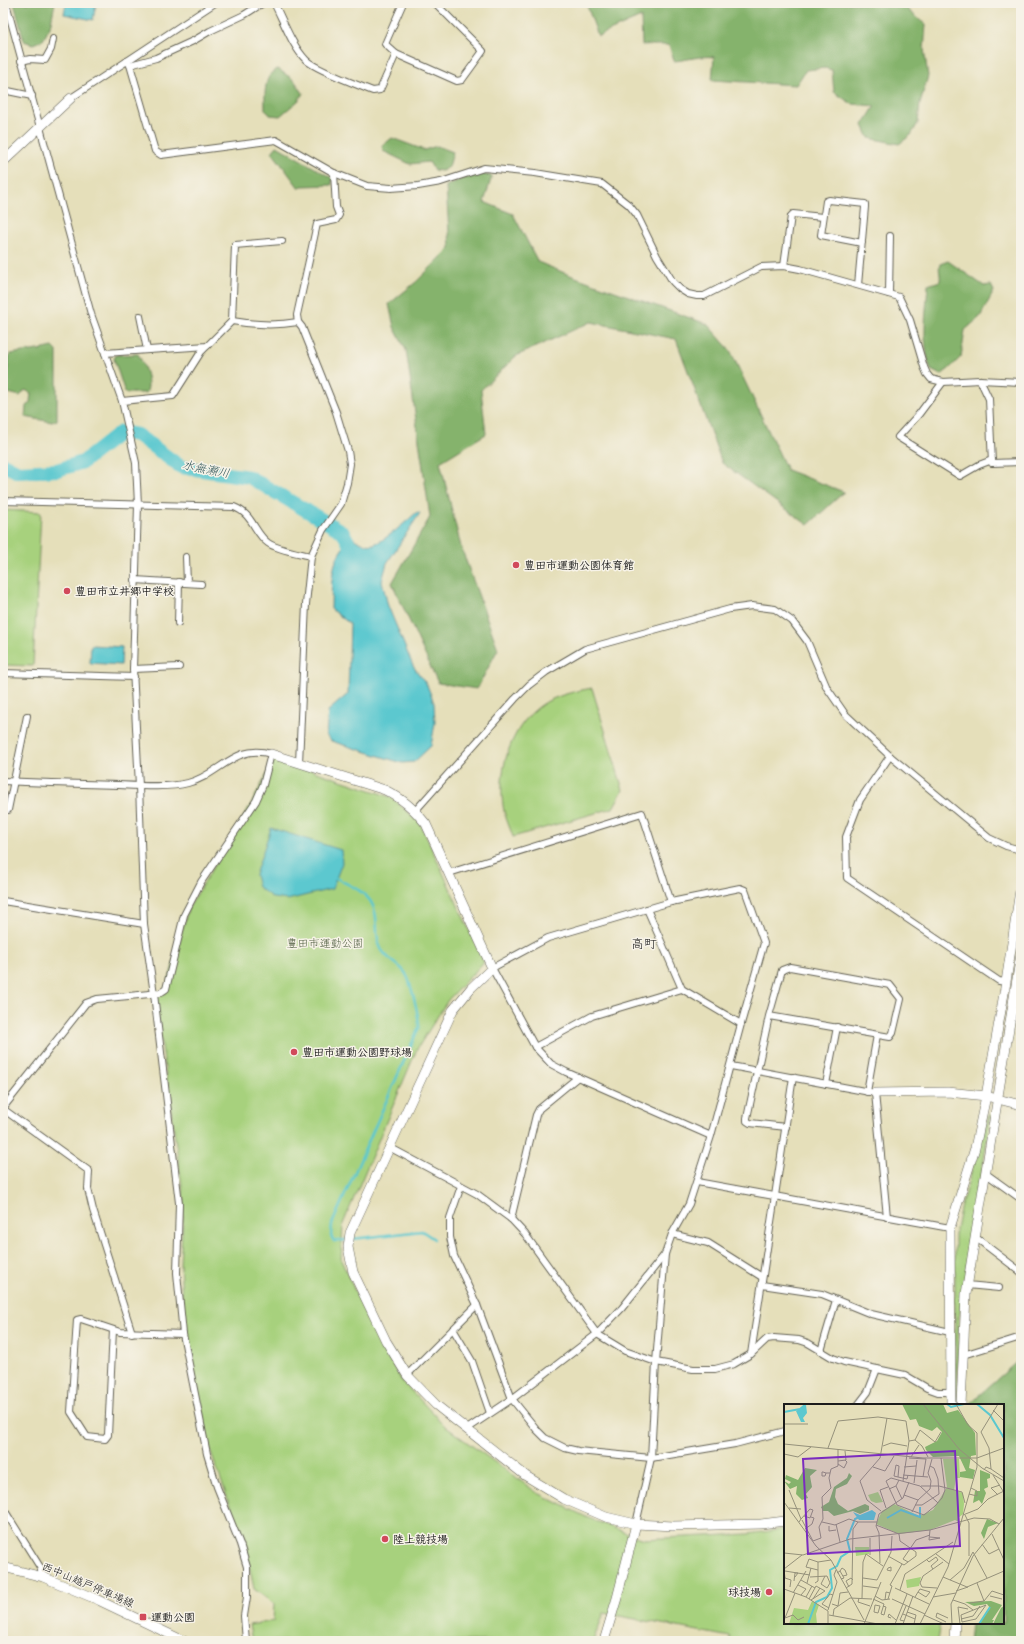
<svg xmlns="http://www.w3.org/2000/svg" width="1024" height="1644" font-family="Sriracha,'Klee One',sans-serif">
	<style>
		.green { fill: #a7d17d; stroke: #62764c }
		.forest { fill: #85b36c; stroke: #506844 }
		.water { fill: #5bc8cf; stroke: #3c7276 }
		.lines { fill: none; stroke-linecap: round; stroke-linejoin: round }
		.stream { stroke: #5bc8cf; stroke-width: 2.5 }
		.river { stroke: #5bc8cf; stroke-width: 14 }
		.street-casing { stroke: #626053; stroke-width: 8 }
		.secondary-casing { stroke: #626053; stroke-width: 10 }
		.street { stroke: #fff; stroke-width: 6 }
		.secondary { stroke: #fff; stroke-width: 9 }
		.poi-dot { fill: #d1495b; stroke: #f7f3e8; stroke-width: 1.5 }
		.labels { text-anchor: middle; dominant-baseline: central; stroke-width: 3; stroke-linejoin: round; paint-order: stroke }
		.poi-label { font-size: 11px; font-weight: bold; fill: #1c1c1c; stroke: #f7f3e8; text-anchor: start }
		.park-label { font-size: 11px; fill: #4d5b3e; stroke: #f7f3e8 }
		.street-label { font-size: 11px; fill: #1c1c1c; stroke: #f7f3e8 }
		.water-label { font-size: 12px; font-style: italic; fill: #32585b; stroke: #f7f3e8 }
		.quarter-label { font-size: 13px; fill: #1c1c1c; stroke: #f7f3e8 }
		.inset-river { fill: none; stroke: #5bc8cf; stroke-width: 2 }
		.inset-road { fill: none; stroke: #95917b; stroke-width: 1 }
		.view { fill: #7b2cbf; fill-opacity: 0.15; stroke: #7b2cbf; stroke-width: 2 }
		.inset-edge { fill: none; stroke: #1c1c1c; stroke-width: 2 }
	</style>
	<rect width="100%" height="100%" fill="#f7f3e8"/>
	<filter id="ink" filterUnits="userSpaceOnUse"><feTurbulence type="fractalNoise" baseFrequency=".025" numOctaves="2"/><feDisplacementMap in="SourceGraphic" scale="8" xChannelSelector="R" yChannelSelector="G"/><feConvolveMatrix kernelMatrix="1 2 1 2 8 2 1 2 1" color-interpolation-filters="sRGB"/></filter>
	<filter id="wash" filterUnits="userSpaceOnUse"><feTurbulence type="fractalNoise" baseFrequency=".012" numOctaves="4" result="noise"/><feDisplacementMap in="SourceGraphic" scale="16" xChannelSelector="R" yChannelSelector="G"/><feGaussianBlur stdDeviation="0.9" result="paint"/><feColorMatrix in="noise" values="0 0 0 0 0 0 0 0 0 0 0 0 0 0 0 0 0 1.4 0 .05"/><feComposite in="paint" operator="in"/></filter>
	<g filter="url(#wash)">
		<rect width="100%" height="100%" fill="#e5dfba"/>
		<g class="green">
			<polygon points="3,510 41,512 33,666 3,665"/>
			<path d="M592,688l31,102 -10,18 -100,29c-3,-10 -9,-21 -10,-32 -6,-38 10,-85 45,-104 14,-7 29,-10 44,-13z"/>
			<polygon points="275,758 391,797 420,823 484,962 448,1000 417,1049 343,1224 341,1260 368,1320 401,1380 446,1427 536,1492 588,1518 643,1539 748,1534 785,1529 785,1623 940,1623 937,1641 730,1641 730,1637 604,1613 593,1641 252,1641 249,1625 273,1621 274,1604 254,1589 246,1550 211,1452 184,1330 180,1264 184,1200 155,998 165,994 188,909 251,804"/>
			<polygon points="989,1114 991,1115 969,1252 959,1319 957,1405 955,1405 955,1235 960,1209"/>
		</g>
		<g class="forest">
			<polygon points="14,3 55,3 50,27 43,40 33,44 24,41"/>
			<path d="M586,3h315l7,7 18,15 -2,24 4,27 -8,27 -2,20 -7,12 -12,9 -30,-6 -6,-13 12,-19 -23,-2 -18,-12 -2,-22 -7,-2 -19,2 -10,15 -84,-5 2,-23c-13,-2 -26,3 -40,4l-5,-16h-27l-1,-28 -43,19z"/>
			<path d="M278,69l16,11 9,13 -4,7 -19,16 -10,-1 -5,-6c0,-13 -2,-35 13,-40z"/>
			<polygon points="392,138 424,150 437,146 453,152 449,167 442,171 434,170 429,162 410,164 383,151 382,146"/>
			<polygon points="277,146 332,178 332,185 302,186 299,188 272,152"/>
			<polygon points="481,174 492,176 484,202 513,214 538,262 567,274 707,324 730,350 787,470 844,492 808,525 722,463 676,339 591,322 516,356 481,390 486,434 440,462 461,547 498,649 477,689 438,683 392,583 430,517 406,350 394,327 389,304 416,282 450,248 446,186 461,179"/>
			<path d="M948,261l36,25 7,-1 3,6 -14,26 -15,13 -4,27 -11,11 -9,7 -10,-5c-10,-29 -5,-55 -3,-85l12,-4c1,-7 -2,-11 0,-17z"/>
			<path d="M53,347l4,4v69l-5,2 -27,-5 1,-11 4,-4 1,-9 -6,-3 -5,6 -15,-4 4,-35 2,-3c14,-3 28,-3 42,-7z"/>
			<path d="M138,354c5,9 14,29 8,39h-21l-11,-34 2,-4z"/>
			<polygon points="1021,1358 1021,1641 969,1641 971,1623 1003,1623 1003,1405 968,1405"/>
		</g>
		<g class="water">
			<polygon points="66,3 96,4 93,20 64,14"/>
			<path d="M417,512l3,1 -33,50 -5,18 6,25 25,60 14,19 7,18 1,20 -4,23 -17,16 -12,1 -71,-22 -5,-6 2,-24 20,-17 2,-70 -19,-15c1,-26 -2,-53 22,-71 6,4 13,8 21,6 11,-3 34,-24 43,-32z"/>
			<polygon points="91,645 122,647 121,665 90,663"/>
			<polygon points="271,828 341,850 342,863 332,889 287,900 273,898 258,887 255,875"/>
		</g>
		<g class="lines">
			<g class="stream">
				<path d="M336,878c13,7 27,12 35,24 8,13 4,29 8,42 4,14 20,19 27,30 5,9 13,42 13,53l-87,197 -1,12 3,5 13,-1"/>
				<polyline points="352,1239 422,1231 434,1239"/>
			</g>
			<polyline class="river" points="3,464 18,472 57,470 83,462 121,432 137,435 181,467 249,477 343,532 357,559"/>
		</g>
	</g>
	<g filter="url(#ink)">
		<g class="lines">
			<g class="street-casing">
				<g id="street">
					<polyline points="6,3 91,314 122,401 136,463 138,505 133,669 139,786 144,924 154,994 179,1203 177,1273 183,1334 207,1454 217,1487 240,1544 247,1567 247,1597 244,1616 246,1641"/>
					<path d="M274,3c9,17 18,43 32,57 10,10 52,25 67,31l7,-1 16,-36"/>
					<polyline points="403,3 385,44 396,54 457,81 462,80 483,51 435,3"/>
					<polyline points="21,61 30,59 45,60 51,49 53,39"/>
					<polyline points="127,61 130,65 155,151 161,155 276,140 334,173 367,186 391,188 418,186 441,182 484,168 535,173 602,184 629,205 637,215 657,256 673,282 680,289 688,294 697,296 704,296 761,267 784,266 800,269 899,297 910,320 924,367 927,374 931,379 943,382 980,380 1021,382"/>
					<polyline points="130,65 156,58 193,41 210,31 244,15 263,3"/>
					<polyline points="3,90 32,96"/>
					<polyline points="71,98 215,3"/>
					<polyline points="784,266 791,216 793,214 823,217"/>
					<polyline points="858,285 865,207 865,204 829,200 826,201 821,235 862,243"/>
					<polyline points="889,294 890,236"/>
					<polyline points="140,316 147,350"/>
					<polyline points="232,321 235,245 282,241"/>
					<path d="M105,353l102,-7 25,-25c23,4 43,5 66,1"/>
					<polyline points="980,380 989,399 992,463 1021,462"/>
					<polyline points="943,382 919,414 898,437 960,476 979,465 992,460"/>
					<polyline points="122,401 173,396 201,352 207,346"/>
					<path d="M3,501l231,6c19,7 20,26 34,36 10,7 31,10 43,13"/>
					<polyline points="186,557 187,583"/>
					<polyline points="135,580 201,584"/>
					<polyline points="178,623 179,582"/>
					<polyline points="133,669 179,667"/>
					<polyline points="3,673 134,677"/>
					<polyline points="890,756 860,800 846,837 847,878 999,981 1006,982"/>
					<polyline points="299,763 306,604 311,556 323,530 341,504 347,483 350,464 348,451 336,412 302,327 298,322 297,315 317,224 336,220 339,215 336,207 334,173"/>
					<path d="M3,781c39,2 77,3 116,4 20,1 50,3 69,-2 32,-8 47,-40 83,-29l-8,31 -7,16 -55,81 -17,33 -18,74 -6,4 -63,6 -11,4 -83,105"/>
					<polyline points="8,810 27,716"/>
					<polyline points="415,811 515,699 529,685 546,672 585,649 730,609 752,606 775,609 792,621 807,641 827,688 845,714 890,756 989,838 1006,846 1021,850"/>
					<polyline points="449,873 642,813 671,902"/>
					<polyline points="3,901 144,924"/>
					<polyline points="647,909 682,989 741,1024"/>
					<polyline points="769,1016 890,1037 893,1033 901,999 890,985 790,967 782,970 769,1016 747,1118 747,1121 750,1123 786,1127"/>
					<polyline points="535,1047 592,1016 682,989"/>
					<polyline points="731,1066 875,1093 887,1217"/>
					<polyline points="826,1084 837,1027"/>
					<polyline points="867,1092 877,1035"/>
					<polyline points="3,1109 89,1171 88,1189 93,1210 132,1333"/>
					<polyline points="389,1147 477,1194 511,1219 525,1234 597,1334 625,1351 656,1362 693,1369 715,1369 734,1364 751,1354 767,1339 774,1338 799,1340 808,1343 833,1358 844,1362 905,1375 927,1388 938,1392 950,1392"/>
					<polyline points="985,1173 1021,1199"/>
					<polyline points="697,1182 950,1228"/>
					<polyline points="461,1186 450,1218 450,1237 454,1256 477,1305 512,1399 537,1430 545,1438 565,1448 578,1451 651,1458 735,1444 785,1431"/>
					<polyline points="511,1219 536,1115 539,1109 578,1077"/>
					<polyline points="672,1234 708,1243 762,1277"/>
					<polyline points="975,1237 1021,1272"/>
					<polyline points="762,1285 822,1294 871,1314 950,1332"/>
					<polyline points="967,1285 999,1288"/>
					<polyline points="453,1329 472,1361 490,1413"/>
					<polyline points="113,1330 108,1435 105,1439 87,1437 71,1412 77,1320 81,1319 120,1332 183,1334"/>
					<polyline points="821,1351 836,1300"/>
					<polyline points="751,1354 793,1077"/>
					<polyline points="963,1355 1021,1337"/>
					<polyline points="407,1375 477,1305"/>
					<polyline points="858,1405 868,1392 877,1369"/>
					<polyline points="467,1429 512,1399 597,1334 622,1308 665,1254"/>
					<polyline points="3,1508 40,1567 43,1577"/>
					<polyline points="636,1524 651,1458 656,1362 665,1254 672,1234 689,1204 711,1136 741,1024 764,943 745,890 740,888 671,902 548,938 492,968 535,1047 551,1064 566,1072 711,1136"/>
				</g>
			</g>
			<g class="secondary-casing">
				<g id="secondary">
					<polyline points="3,162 71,98"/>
					<path d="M271,754l114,36c18,9 28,18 41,34l66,144 -21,20 -18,22 -103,223 -2,14 5,25 33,69 21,34 29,30 90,71 38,23 42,18 30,7 37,2 88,-2 24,-3"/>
					<polyline points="875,1093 948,1092 986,1096 1021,1105"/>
					<polyline points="951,1405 950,1228 975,1148 986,1096 1006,982 1021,884"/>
					<polyline points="961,1405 966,1294 1021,954"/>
					<polyline points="3,1567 43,1577 96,1599 184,1641"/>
					<polyline points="604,1641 617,1598 636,1524"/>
					<polyline points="954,1641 955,1623"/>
				</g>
			</g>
			<use href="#street" class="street"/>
			<use href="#secondary" class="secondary"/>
		</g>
	</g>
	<g class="poi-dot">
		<circle cx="516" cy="565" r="4"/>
		<circle cx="67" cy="591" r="4"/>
		<circle cx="294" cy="1052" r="4"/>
		<circle cx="385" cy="1539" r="4"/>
		<circle cx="769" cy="1592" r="4"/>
		<rect x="139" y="1613" width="8" height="8" rx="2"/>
	</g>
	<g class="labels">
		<g class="poi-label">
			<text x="524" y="565">豊田市運動公園体育館</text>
			<text x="75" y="591">豊田市立井郷中学校</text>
			<text x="302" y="1052">豊田市運動公園野球場</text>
			<text x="393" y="1539">陸上競技場</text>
			<text x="761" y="1592" text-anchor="end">球技場</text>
			<text x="151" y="1617">運動公園</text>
		</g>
		<g class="park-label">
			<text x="325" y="943">豊田市運動公園</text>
		</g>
		<g class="street-label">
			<text transform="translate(88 1585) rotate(23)">西中山越戸停車場線</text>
		</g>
		<g class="water-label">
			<text transform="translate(206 469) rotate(11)">水無瀬川</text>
		</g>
		<g class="quarter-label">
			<text x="644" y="943">高町</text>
		</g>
	</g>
	<g transform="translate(784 1404)">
		<rect width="220" height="220" fill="#e5dfba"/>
		<path d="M159,55h16l1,19h-4l-2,12 9,3 1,11 -1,10 -5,4 1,4 -4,-2 -25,10 -31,4 -23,-10 6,-13 12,-7 25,12 14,-6 14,-23zM94,88l5,10 -7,1 -5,-2 -3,-6zM71,143h14v7l-13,2zM137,173l-2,9 -12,2 -1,-8zM28,197l7,4 -3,9 1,10h-28l5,-16 14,2z" fill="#a7d17d"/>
		<path d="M118,0h41l4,9 11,-3 17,23 1,22 -5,1 -2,12 6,2 -2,9 -13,-2v-5l6,-1 -7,-15 -26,1 -7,-7 -1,-3 12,-6 5,-9 -5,-5 -5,4 -13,-5 -3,-7 -6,1zM21,64l12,2 -7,6 2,11 -6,7 2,4 -6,2 -6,-6 1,-8 -7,3 -6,-8 5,3 2,-2 -6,-3 1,-4 12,5zM196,66l10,4v4l-3,1 1,8 -4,2 2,4 -4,11 -3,-4 -6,3 2,-12h5zM65,69l3,3 -5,8 -11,5 -1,8 3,7 10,7 17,-7 4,2v4l-9,4 -7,-3 -19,5 -6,-5h-5l-2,-4 8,-5 5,-15 13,-9zM203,115l11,4 -10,4 -4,12 -3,-6zM207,197l11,4 -10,15h2l-2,4 -12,-1 10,-15 -3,-4 -13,2 -9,-4zM220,202v18h-11l8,-16z" fill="#85b36c"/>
		<path d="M22,1l1,8 -4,5 2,4h-4l-5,-11zM88,106l4,3 -2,7h-15l-6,-8 7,3z" fill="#5bc8cf"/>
		<path class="inset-river" d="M163,0l4,3 13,-3M193,0l13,11 14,23M0,8l16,-3 6,-5M103,114l14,-8 19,7v-10M24,220l8,-22 11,-5 5,-9 -2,-18 7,-4 4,-9 9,-6 -3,-12 8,-20 4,-2M195,220l11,-17"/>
		<path class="inset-road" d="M139,0l36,45 23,19 22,13M209,6l10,10M0,18v27M1,20h23M197,28l8,16 2,21M197,28l17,-28M131,36l5,-10 15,12 6,-10M125,37l6,-1 7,6 6,11M0,40l139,14h54l27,-10M99,42l8,-3 16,3M44,44l10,-27 40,-4 28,4 3,20 -6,40M0,50l14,3 13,-10M127,53l8,-12M125,54l17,1M54,57l8,-1 -1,-9M54,60l6,4 3,-6 -2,-2M89,63l12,4 9,-15M120,63l12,-1M200,66l2,-3 5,2 13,9M42,69l-1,3h-3v-4h1l3,1h4M119,71l25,2M209,71l10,16M114,73l1,-11 -3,-1 -2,11 4,1 9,2 1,-4M139,73l3,-18M130,79l3,-23M112,82l6,13M137,82h18l23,6 3,11M105,85l7,-3 3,-6M5,86l12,29 -2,3M185,90l8,2v-5l-6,-3M120,91l14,5M214,91l-7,-7 9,-3M0,98l32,44 15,14 33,60M154,99l-18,-17 -29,-8 -5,3 11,24 27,10 11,-9 7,-8 3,-8 -4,-32M131,101h7l17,-11 -1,-15 -4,-11 -4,-2M5,104l12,1M102,104l-6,-18 8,-3M97,107l-14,-11 -7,-19 20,-23 7,-40M128,108l6,-12 12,-11 1,-8 -3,-8 4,-14M179,111l15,-6 10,-10 16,-8M181,111l4,8v33M17,115l9,-10 3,1 -3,8 -6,-2M18,116l11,21M38,118l13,3 14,-6 9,3h19M52,120l4,18M92,121l23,9M45,122v5l7,-1M21,125l7,-5 2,-6 -3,-1M146,126l-1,10 11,-2 -10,-1M208,130l12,26M86,134v17M29,137l8,-3 -2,-11 4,-8 -1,-22 9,-9 -2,-10 2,-9 7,-3v-17M198,140l7,10 10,-5M0,149l19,2 47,-16 80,-9 44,-12 16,1 9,5M152,150l13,10M104,152l16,9 12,-9v-4l-16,-11 -1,-7M143,156l2,2 7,-5 2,3 -7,6 2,3M124,158l-5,-3 13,-19 14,-5M96,159l-1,-30 -3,-7 3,-12 24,-16 6,-16M107,163v4l-4,-1 1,-2zM34,166l-12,-3 3,-8 9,3 13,-2M1,167l25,4M56,167l2,-3 3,2 2,5 -4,1M53,169l3,-2 4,7 -3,1M26,173l17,-1 3,7 -3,5 -6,-4 4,-8M159,173l24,10 37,-16M79,174l14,2M17,176l14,8M93,176l14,-28 1,-16M166,176l14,-12 9,-16 14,26M10,177l1,-8h3l-3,4M23,179l4,-15M31,179l3,-2v-19M193,179l7,18M14,181l8,4 -5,6M79,182l15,2M6,183l1,-7 -6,-2 -1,-9 18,-14M65,183l-3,-6 5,-3 2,2M62,184l6,-4 1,-55 5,-7M111,184l34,16M153,184l-15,-1 -2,-4 3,-7 20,-14M0,185l22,8 22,14v13M116,186l5,-16 48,-32M172,187l12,-4M9,189l13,-22M91,192l7,4 8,-1M206,192l12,3M22,193l6,-11M131,193l3,-5 8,5 4,-5 -10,-3 -2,3M149,193l23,-4M75,194l-1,4 12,4M78,194l1,-36 3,-8 17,12M25,195l7,-13 9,5 -14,9M29,195l7,-11M89,195l11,5 -3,10M104,195l4,-13 -2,-1 12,-21M108,195l33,15M101,196l1,-8 4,1M169,196l12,4 8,6M186,199l14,-2 8,-10 12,4M48,200l6,2 2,-13 8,-1M91,201l5,1 -2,7 -4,-1zM202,201l-10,14 -14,3 -1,-7zM45,204l-7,-4 8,-10 3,1M44,206l9,-28 -3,-7 2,-5M123,208l9,3 -2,9M97,210l3,1 2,-8 -3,-1M119,210l12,5M45,211l49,9M140,211l20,9M49,212l1,-7 16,-11 22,1M1,214l10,-25M1,214l8,-3 5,5 6,-3M107,214l-3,-1 1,-3 7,6M177,215l12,-3 7,-10M120,217l-4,-1 6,-14M162,218l-10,-5 1,-4 11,5M80,220l17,-42M111,220l12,-30M119,220l10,-28M136,220l28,-57 29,-100v-34l-9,-8 -12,-21M168,220l-1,-20 22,-48 31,-38M176,220l-2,-17 10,2"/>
		<path class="view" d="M171,47l5,95 -152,8 -5,-95z"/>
		<rect width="220" height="220" class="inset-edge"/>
	</g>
	<rect width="1024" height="1644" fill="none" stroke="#f7f3e8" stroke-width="16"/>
</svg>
